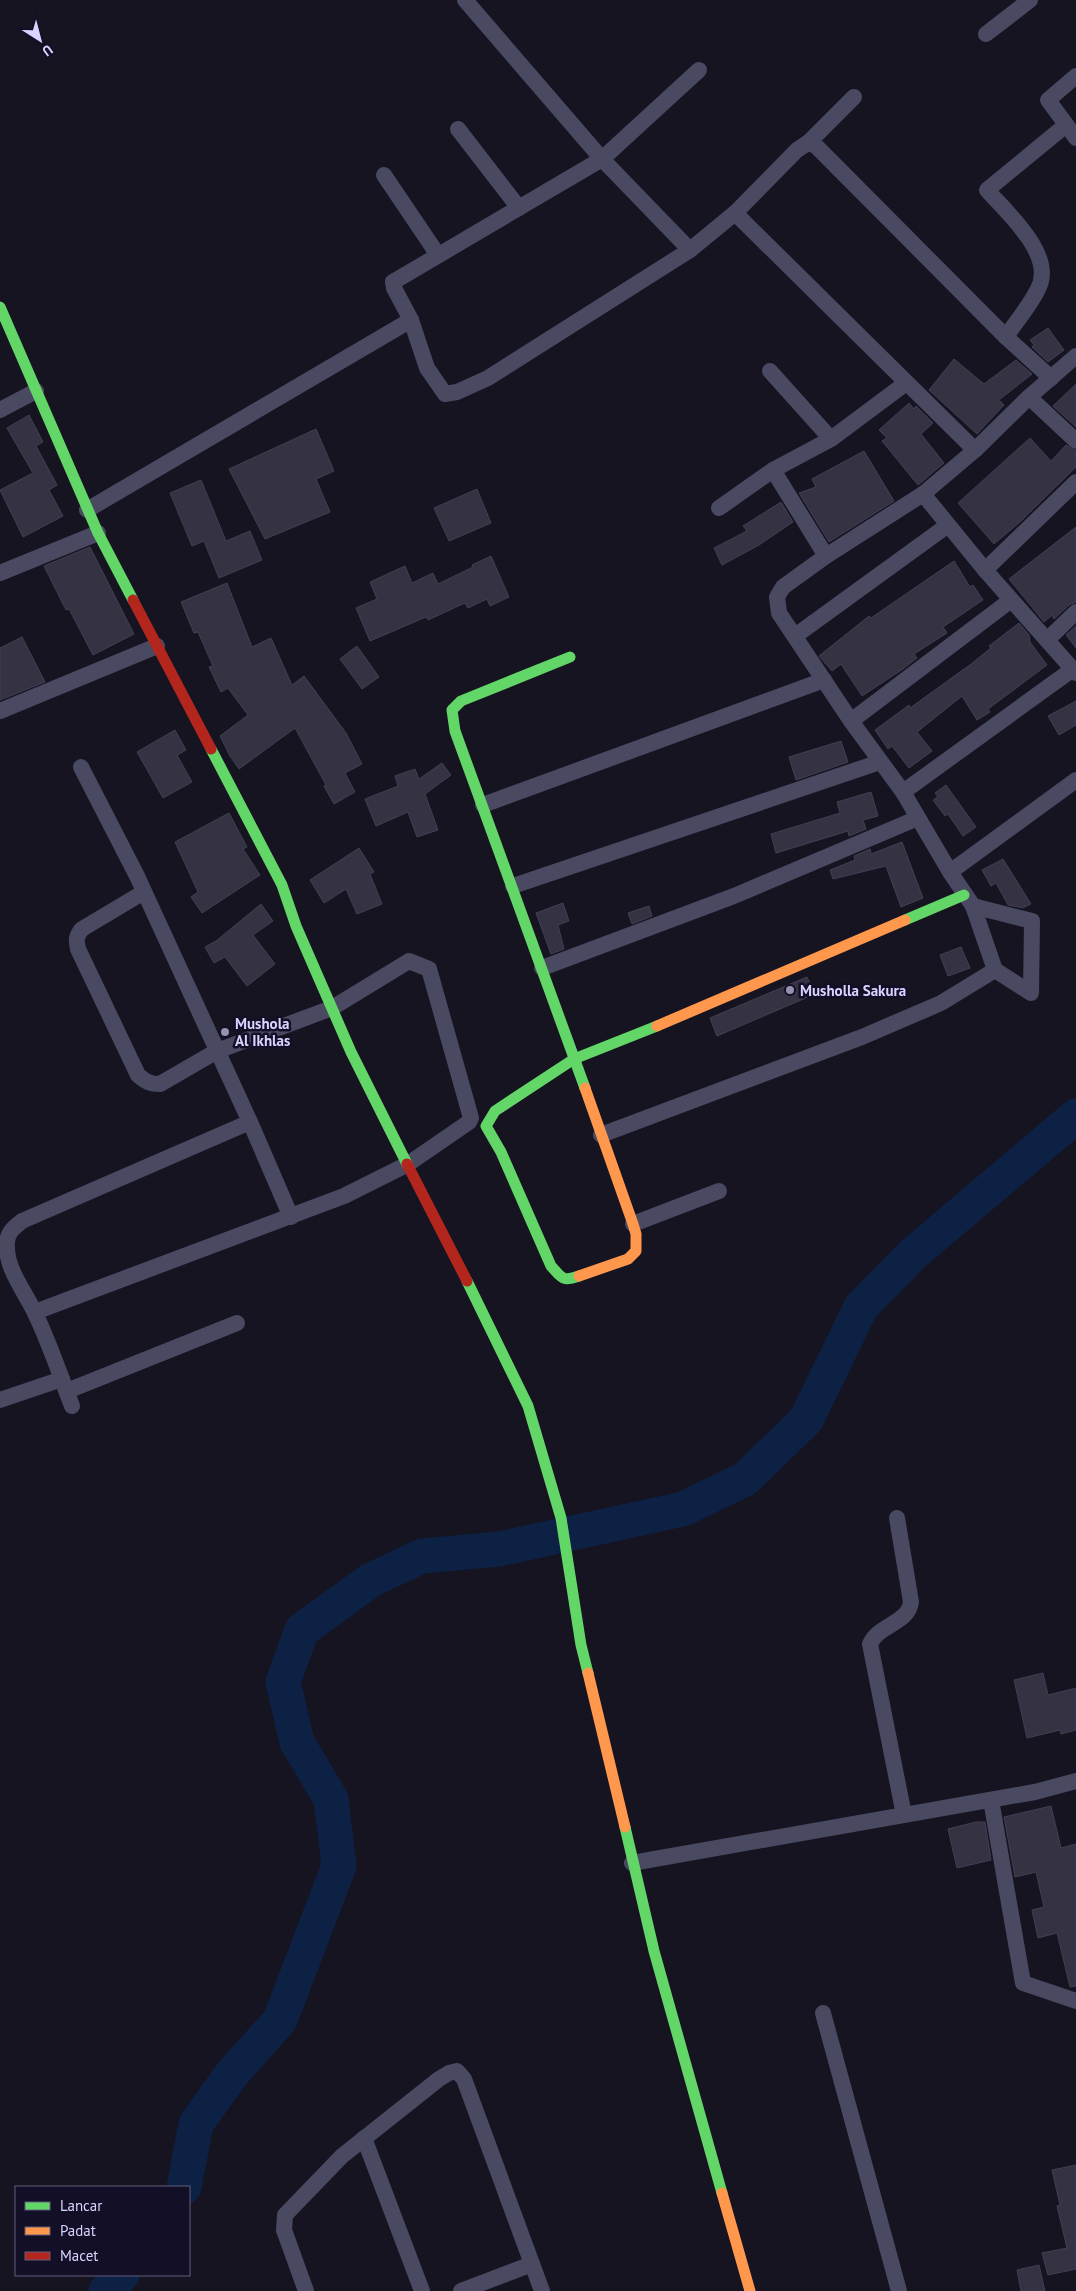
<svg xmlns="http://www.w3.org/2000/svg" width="1076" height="2291" font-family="'PT Sans',sans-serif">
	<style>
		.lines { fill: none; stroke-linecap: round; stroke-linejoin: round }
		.river { stroke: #0d2144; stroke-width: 35 }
		.building { fill: #343243; stroke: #433f54 }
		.street { stroke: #4a4962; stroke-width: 16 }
		.fast { stroke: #63d668; stroke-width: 11 }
		.slow { stroke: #ff974d; stroke-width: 11 }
		.jam { stroke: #b3261e; stroke-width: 11 }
		.poi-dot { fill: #9591b1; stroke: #130f26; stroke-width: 2 }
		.labels { text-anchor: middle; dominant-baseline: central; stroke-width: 5; stroke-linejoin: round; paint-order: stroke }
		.poi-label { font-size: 15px; font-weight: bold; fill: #d9d4ff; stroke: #130f26; text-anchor: start }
	</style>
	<rect width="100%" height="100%" fill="#161421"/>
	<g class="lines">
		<g class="river">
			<polyline points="184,2187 196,2124 231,2075 280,2020 339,1866 331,1799 297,1742 283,1682 302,1630 371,1580 422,1556 499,1549 683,1509 745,1479 806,1420 861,1307 913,1254 1076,1116"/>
			<polyline points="106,2291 122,2275"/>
		</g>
	</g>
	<g class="building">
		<polygon points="1048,328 1064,350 1048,362 1032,347 1034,345 1030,340"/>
		<polygon points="954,359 984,384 1016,360 1032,374 999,400 1004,405 977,434 929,390"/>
		<polygon points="1076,384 1076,427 1053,406"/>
		<polygon points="909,403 914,409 916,406 933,423 921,434 944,463 918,485 882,441 887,438 879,430"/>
		<polygon points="29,415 43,442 36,446 57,485 49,490 63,516 23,537 0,490 33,473 7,428"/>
		<polygon points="316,429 334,471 316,479 330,512 265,539 229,469"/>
		<polygon points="1030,438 1051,461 1066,445 1076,451 1076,467 1020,522 994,544 958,503"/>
		<polygon points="864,451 894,501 829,542 799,493 816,487 812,479"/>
		<polygon points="201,480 226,541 250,531 262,560 219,578 204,541 192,546 170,493"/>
		<polygon points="477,489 491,523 449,541 434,508"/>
		<polygon points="781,502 793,522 759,545 722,565 714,548 747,531 743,526"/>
		<polygon points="1076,527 1076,602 1069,605 1054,619 1052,615 1044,622 1009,579"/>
		<polygon points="90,547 134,634 93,655 69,609 66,610 44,566"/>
		<polygon points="491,556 509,597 490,606 487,599 468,608 465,603 428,620 426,617 370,641 356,608 377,599 370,582 405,566 412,583 433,573 438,584 473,567 472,565"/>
		<polygon points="954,561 970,587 973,585 983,600 943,627 947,633 914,654 917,658 903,669 862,696 841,664 832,671 819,656 869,616 871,618"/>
		<polygon points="227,583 252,647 271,638 292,685 304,676 346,733 362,764 345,773 355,792 334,804 324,786 326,785 295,728 239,769 230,756 220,736 248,715 228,688 221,692 209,667 213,666 198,632 194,633 181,602"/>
		<polygon points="1019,623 1029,635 1030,642 1047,665 988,709 990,712 977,720 962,696 917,732 932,751 909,768 892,746 888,749 875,730 909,705 910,708 971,664 991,648 989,646"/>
		<polygon points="1076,626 1076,648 1066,635"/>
		<polygon points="22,637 45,682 0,700 0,648"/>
		<polygon points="357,646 379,677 362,689 340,659"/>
		<polygon points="1076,701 1076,725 1059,735 1048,716"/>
		<polygon points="175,730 186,750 177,755 192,782 163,798 137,752"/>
		<polygon points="841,741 848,762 796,780 789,757"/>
		<polygon points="442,763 451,775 425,794 438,830 417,837 408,812 376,826 365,799 398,786 395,776 415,769 419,779"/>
		<polygon points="946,785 976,827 963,836 948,814 945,816 933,800 938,797 935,793"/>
		<polygon points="871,792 878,816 863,820 866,829 849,836 848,831 776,853 771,834 840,813 837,802"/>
		<polygon points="229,813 247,847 243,849 260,875 202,913 191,897 198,892 175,842"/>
		<polygon points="902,842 923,898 901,907 886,866 833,879 830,870 855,860 854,856 870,849 871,854"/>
		<polygon points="359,848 374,872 370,874 382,904 357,914 346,889 324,903 310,880"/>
		<polygon points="1003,859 1031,904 1023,908 1008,905 996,883 991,886 982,870"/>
		<polygon points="563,903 569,921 558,925 564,949 551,954 536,913"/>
		<polygon points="261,904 273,921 253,935 275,964 247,986 225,957 214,963 205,947 216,941"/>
		<polygon points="649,906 652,916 632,924 628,913"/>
		<polygon points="961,947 970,968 948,976 940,955"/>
		<polygon points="807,977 815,994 717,1036 710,1018"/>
		<polygon points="1043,1673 1048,1695 1076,1688 1076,1730 1061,1734 1060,1730 1027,1738 1014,1680"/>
		<polygon points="1051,1806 1061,1848 1076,1844 1076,1986 1070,1987 1057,1933 1038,1938 1032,1910 1044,1907 1036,1872 1015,1877 1004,1817"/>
		<polygon points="976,1822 985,1822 991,1860 957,1868 948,1829"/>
		<polygon points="1076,2165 1076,2269 1048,2275 1042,2253 1067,2248 1057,2206 1060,2205 1052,2170"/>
		<polygon points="1039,2265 1045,2291 1021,2291 1017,2270"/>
	</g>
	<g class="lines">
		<g class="street">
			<polyline points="465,0 602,159 690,250"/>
			<polyline points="986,34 1030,0"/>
			<polyline points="1076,76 1048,100 1076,138"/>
			<polyline points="458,129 519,208"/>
			<polyline points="809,142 854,97"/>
			<polyline points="384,175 438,255"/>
			<polyline points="735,213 975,450"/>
			<polyline points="411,320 427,368 445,394 457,392 488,378 690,250 735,213 797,150 809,142 817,147 1006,337 1051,378"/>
			<path d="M1006,337c10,-16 24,-31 32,-48 18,-34 -31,-76 -51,-99l79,-65"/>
			<polyline points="1076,356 1029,397 975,450 923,494 826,556 783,587 777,597 779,613 851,721 903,792 950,872 1076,780"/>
			<polyline points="770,371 831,439"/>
			<polyline points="1029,397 1076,441"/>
			<polyline points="0,410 36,391"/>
			<polyline points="773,470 826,556"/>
			<polyline points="923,494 985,570 1076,673"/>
			<polyline points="719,508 773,470 831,439 906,383"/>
			<polyline points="87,510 411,320 394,288 393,282 602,159 699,70"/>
			<polyline points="985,570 1076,482"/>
			<polyline points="0,573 98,533"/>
			<polyline points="795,636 948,525"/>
			<polyline points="1047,640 1076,612"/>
			<polyline points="0,711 157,646"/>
			<polyline points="851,721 1011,600"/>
			<polyline points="81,767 137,876 250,1122"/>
			<polyline points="903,792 1073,669"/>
			<polyline points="483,805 824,680"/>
			<polyline points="513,886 880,762"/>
			<polyline points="973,906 1032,921 1031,993 995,970"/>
			<polyline points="542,968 734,896 918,818"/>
			<polyline points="601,1135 862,1037 941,1003 995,970 973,906 950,872"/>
			<polyline points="633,1224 719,1191"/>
			<path d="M35,1312l309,-116 64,-32 61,-42 2,-4 -42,-149 -20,-8 -77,47 -115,43 -57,33c-10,0 -14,-2 -22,-9l-60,-126c-2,-9 -2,-13 4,-20l62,-37"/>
			<polyline points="67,1391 237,1323"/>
			<polyline points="0,1400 62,1379"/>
			<path d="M72,1406c-12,-31 -23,-64 -37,-93 -11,-23 -30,-45 -28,-71 1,-11 8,-15 15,-21l228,-99 41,95"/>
			<path d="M897,1518l14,84c-3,22 -32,22 -41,42l34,171"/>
			<polyline points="991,1800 1023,1983 1076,2001"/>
			<polyline points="632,1863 1035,1792 1076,1781"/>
			<polyline points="823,2013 899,2291"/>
			<polyline points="364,2138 422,2291"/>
			<polyline points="306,2291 284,2230 285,2215 342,2156 439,2079 449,2073 457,2071 464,2079 542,2291"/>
			<polyline points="461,2291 532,2264"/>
		</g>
		<g class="fast">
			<polyline points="0,307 98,533 133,600"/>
			<polyline points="570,657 461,701 452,710 455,731 585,1088"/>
			<polyline points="211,749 282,885 296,926 351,1052 407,1164"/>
			<polyline points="905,920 964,895"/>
			<path d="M579,1276c-17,6 -17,2 -28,-10l-50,-114 -15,-26 9,-15 79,-52 83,-33"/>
			<polyline points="467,1281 528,1406 561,1518 581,1645 588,1673"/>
			<polyline points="625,1827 654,1951 722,2193"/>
		</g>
		<g class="slow">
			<polyline points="657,1026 905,920"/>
			<polyline points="579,1276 628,1259 636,1251 636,1234 633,1224 585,1088"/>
			<polyline points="588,1673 625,1827"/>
			<polyline points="722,2193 750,2291"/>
		</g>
		<g class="jam">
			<polyline points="133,600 211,749"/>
			<polyline points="407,1164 467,1281"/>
		</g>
	</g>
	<g class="poi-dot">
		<circle cx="790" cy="990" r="5"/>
		<circle cx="225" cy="1032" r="5"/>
	</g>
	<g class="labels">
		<g class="poi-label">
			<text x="800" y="990">Musholla Sakura</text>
			<text x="235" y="1023">Mushola<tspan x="235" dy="17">Al Ikhlas</tspan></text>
		</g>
	</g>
	<rect x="15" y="2186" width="175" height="90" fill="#130f26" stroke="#625e7d"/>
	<rect x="25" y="2202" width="25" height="8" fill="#63d668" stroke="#625e7d"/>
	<text x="60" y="2211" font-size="15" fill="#d9d4ff">Lancar</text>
	<rect x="25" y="2227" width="25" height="8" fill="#ff974d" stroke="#625e7d"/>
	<text x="60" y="2236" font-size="15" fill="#d9d4ff">Padat</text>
	<rect x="25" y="2252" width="25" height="8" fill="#b3261e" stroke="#625e7d"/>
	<text x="60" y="2261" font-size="15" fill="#d9d4ff">Macet</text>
	<g transform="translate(40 40) rotate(144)" stroke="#130f26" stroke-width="4" paint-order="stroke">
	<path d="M0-4L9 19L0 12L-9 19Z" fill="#d9d4ff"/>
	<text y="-8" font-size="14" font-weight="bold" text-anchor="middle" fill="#d9d4ff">U</text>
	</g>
</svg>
